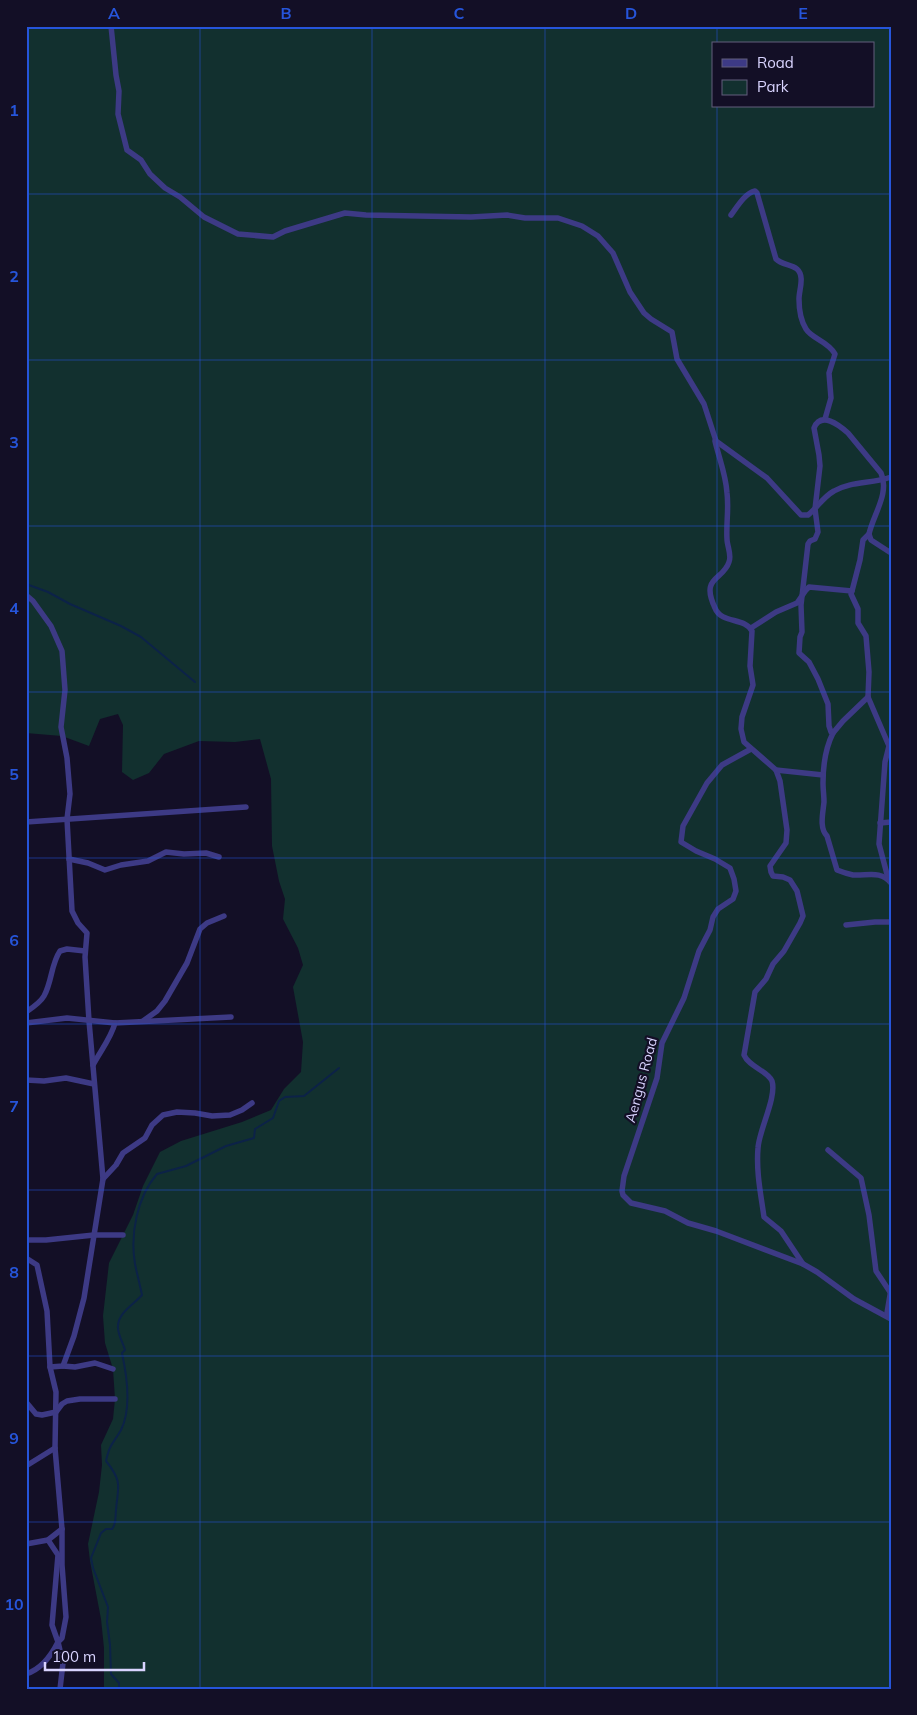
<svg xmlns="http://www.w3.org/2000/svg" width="917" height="1715" font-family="Mulish,sans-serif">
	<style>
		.green { fill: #12302f; fill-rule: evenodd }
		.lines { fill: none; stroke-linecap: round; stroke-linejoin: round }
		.stream { stroke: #0c2248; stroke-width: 2 }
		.street { stroke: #3d3a85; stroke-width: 5.5 }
		.grid { fill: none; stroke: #2655da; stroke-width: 1; stroke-opacity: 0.55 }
		.labels { text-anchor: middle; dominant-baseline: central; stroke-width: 4.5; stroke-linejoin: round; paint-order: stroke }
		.street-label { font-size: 14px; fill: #d9d4ff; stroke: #130f26 }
		.neatline { fill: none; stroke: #2655da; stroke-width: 2 }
		.grid-label { font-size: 16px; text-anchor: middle; font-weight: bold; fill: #2655da }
	</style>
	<rect width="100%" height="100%" fill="#130f26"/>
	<path class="green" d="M26,26h865v1663h-787v-41l-3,-29 -11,-58 -2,-17 11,-52 3,-27 -1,-20 12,-26 2,-20 -2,-30 -8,-26 -2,-27 6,-53 24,-48 10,-29 17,-34 21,-11 61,-19 29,-12 13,-21 17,-17 2,-30 -10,-55 10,-22 -5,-17 -15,-29 2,-20 -6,-18 -7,-35 -1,-67 -11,-40 -25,3 -36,-1 -35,13 -15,19 -16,7 -11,-8 1,-47 -5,-11 -18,5 -11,27 -27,-10 -36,-3zM713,44h160v62h-160z"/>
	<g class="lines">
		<g class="stream">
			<polyline points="26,584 48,592 70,604 121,626 141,637 195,682"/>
			<path d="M119,1689v-6l-8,-9 -1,-29 -3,-23 1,-15 -15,-39 -2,-10 10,-25 5,-4h6c5,-6 3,-12 4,-19 2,-24 7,-28 -10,-49 4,-18 7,-17 15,-31 11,-22 6,-54 1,-77l3,-3c-2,-7 -8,-17 -7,-24 0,-13 16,-22 24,-31 -2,-10 -5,-21 -7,-31 -5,-30 2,-67 22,-90l29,-8 40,-20 28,-8 1,-9 18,-11 6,-17 6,-4 19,-1 35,-28"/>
		</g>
		<g class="street">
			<path d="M111,26l5,49 3,16 -1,23 9,36 14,10 9,14 15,14 15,9 24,20 34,17 35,3 12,-6 60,-18 21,2 105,2 36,-2 18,3h33l24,8 16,10 15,17 17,39 14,21 7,6 21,13 5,27 27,45 12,37 51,37 34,37h7c9,-7 15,-18 26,-24 17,-10 38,-7 57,-14"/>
			<path d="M731,215c6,-8 14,-22 24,-24l2,2 19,66c6,6 15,5 21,10 8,7 2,21 2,30 0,9 2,22 7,30 6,10 22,12 29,25l-6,19 2,25 -6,21"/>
			<path d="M715,441c4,17 11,34 12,52 2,15 -1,31 0,46 0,7 5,16 2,23 -6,19 -29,14 -14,46 6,16 30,9 37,23l-2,35 3,19 -11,32 -1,12 3,13 32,28 4,11 7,49 -1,13 -16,23 1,6 2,4 10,1 7,3 7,11 6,25 -3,7 -16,28 -11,13 -7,15 -11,13 -11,63c5,12 24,16 28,26 5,16 -13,49 -14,67 -2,24 3,47 6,69l17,14 22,33"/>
			<path d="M891,553l-20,-13 -2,-6c4,-19 21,-41 12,-61l-33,-40c-9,-8 -27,-22 -34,-5l5,27 1,11 -5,43 3,23 -3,7 -5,2 -2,3 -7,61 1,27 -2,5 -1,16 10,9 9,17 10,25 1,22 2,6 2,1c-7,14 -10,33 -10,50 0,6 1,13 1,19 -1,11 -5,26 3,34l10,34c5,2 11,4 16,5 14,1 28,-5 38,8"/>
			<polyline points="852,591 851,594 858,609 858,623 866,636 869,672 868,697 889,746 891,743"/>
			<polyline points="26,595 33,601 51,626 62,651 65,690 61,727 67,758 70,794 67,819 72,911 78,923 87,933 85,957 89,1021 103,1179 84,1298 74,1336 63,1366 50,1367"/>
			<polyline points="751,628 776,612 797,603 806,590 809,587 852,591 860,560 863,540 869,534"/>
			<polyline points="833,733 843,721 868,697"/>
			<polyline points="751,749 722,765 707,783 683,826 681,842 696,851 715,859 730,868 734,879 736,891 733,899 718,909 713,917 710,930 699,951 684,998 662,1043 657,1078 624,1176 622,1191 623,1195 631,1203 665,1211 688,1223 716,1231 803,1264 817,1272 854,1299 891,1319"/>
			<polyline points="776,770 823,775"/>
			<polyline points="26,822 246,807"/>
			<polyline points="880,823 891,822"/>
			<polyline points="69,859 88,863 105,870 121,865 148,861 166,852 184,854 206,853 219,857"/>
			<polyline points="888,878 879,844 885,762 889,746"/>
			<polyline points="846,925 875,922 891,922"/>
			<path d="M26,1012c6,-4 14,-9 18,-16 8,-14 7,-32 16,-45l7,-2 18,2"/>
			<polyline points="143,1021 157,1011 165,1001 187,963 200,929 207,923 224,916"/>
			<polyline points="26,1023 67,1018 115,1023 231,1017"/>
			<path d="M93,1065c8,-15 18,-27 22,-42"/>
			<polyline points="26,1080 44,1081 66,1078 94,1084"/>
			<polyline points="828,1150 861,1178 869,1215 876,1271 890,1292"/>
			<polyline points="103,1179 116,1165 123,1153 145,1138 152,1125 163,1115 177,1112 195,1113 212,1116 230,1115 242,1110 252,1103"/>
			<polyline points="26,1240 46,1240 94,1235 123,1235"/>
			<polyline points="26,1258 37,1265 47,1311 50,1367 56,1392 55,1448 62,1529 62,1565 66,1617 62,1638 58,1642 63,1663 60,1689"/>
			<polyline points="890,1318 887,1313 891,1289"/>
			<polyline points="63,1366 75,1367 95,1363 113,1369"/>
			<polyline points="26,1402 36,1414 42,1415 56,1412 62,1404 67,1401 80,1399 115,1399"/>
			<polyline points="26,1466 55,1448"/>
			<polyline points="26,1544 48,1540 62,1529"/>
			<path d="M26,1674c16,-5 25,-18 32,-32l-6,-17 6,-70 -10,-15"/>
		</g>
	</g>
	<path class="grid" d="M200,26v1663M372,26v1663M545,26v1663M717,26v18M717,106v1583M26,194h865M26,360h865M26,526h865M26,692h865M26,858h865M26,1024h865M26,1190h865M26,1356h865M26,1522h865"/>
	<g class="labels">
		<g class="street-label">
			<text transform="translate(641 1080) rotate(-75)">Aengus Road</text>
		</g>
	</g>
	<rect width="917" height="1715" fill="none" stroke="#130f26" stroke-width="55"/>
	<rect x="712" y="42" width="162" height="65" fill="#130f26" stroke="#625e7d"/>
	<rect x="722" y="59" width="25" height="8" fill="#3d3a85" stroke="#625e7d"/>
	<text x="757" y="68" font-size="15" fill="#d9d4ff">Road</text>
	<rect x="722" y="80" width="25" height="15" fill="#12302f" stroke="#625e7d"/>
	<text x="757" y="92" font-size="15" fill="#d9d4ff">Park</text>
	<path d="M45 1662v8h99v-8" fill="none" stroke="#d9d4ff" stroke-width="2.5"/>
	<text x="52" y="1662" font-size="15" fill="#d9d4ff" stroke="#130f26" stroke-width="4" paint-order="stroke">100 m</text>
	<rect x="28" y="28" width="862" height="1660" class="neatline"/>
	<g class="grid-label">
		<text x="114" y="19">A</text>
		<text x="286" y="19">B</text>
		<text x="459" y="19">C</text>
		<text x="631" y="19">D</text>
		<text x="803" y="19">E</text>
		<text x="14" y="116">1</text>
		<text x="14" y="282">2</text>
		<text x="14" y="448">3</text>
		<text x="14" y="614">4</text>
		<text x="14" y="780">5</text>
		<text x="14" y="946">6</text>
		<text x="14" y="1112">7</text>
		<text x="14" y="1278">8</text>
		<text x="14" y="1444">9</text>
		<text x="14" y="1610">10</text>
	</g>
</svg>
